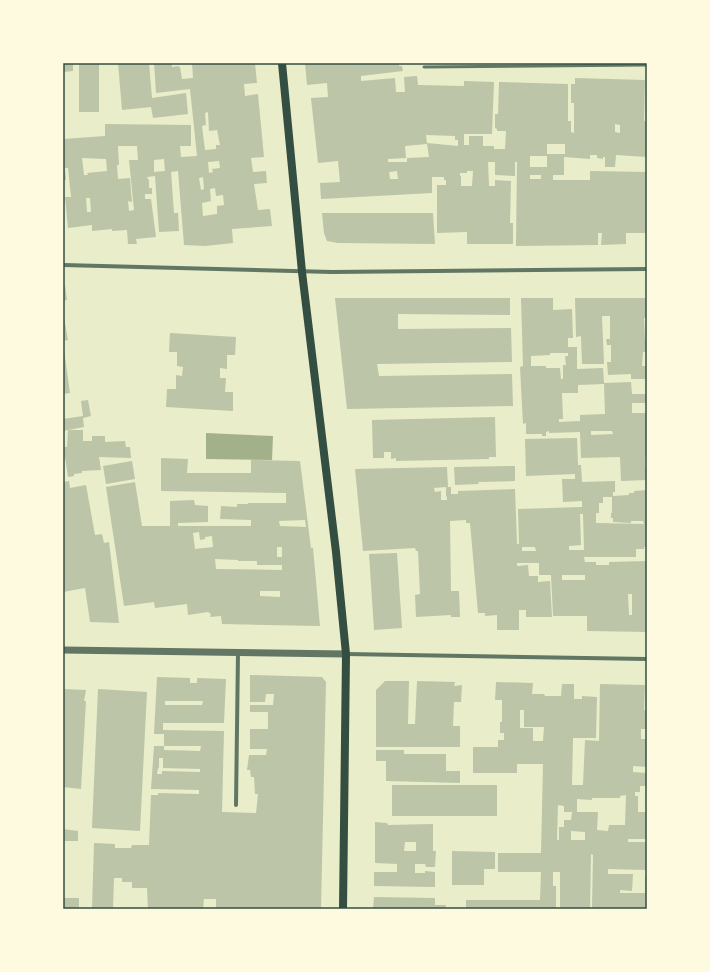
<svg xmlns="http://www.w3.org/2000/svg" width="710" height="972" font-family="'Source Sans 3',sans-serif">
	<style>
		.water { fill: #a3b18a }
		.building { fill: #bcc5a7; fill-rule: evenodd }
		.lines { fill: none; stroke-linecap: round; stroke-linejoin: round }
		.service { stroke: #617663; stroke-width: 3 }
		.minor { stroke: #617663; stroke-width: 4 }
		.tertiary { stroke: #617663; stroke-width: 7 }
		.secondary { stroke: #344e41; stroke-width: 8 }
		.neatline { fill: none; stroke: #344e41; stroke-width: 1.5 }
	</style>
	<rect width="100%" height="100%" fill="#e9edc9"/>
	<polygon class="water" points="206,433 273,436 272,460 206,459"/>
	<g class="building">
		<polygon points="63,63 73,63 73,71 63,72"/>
		<rect x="79" y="63" width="20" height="49"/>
		<polygon points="118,63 149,63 152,98 186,93 188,114 153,118 151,107 122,110"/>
		<path d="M154,63h18v4l6,-1 2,1 2,12 11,-1 -1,-15h63l2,20 -13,1 1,12 13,-2 6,63 -13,1 2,14 13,-1 1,12 -13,1 4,26 12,-1 2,17 -40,3 1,14 -28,3 -21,-1 -6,-74 -7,1 3,41h4l1,18 -20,1 -4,-56 -8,1 1,2 1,1v8h3v6h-7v5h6l5,38 -20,2 1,5h-9l-1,-14 -15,1v-2l-20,2v-6l-24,3 -3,-31h6l-3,-29h-3l1,12h-3v-41l42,-3v-12l86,1v21h-11l1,11 16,-1 -7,-67 -34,4zM208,112l1,19 8,-1 3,15h-4v4l-11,1 -3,-24 4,-1 -1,-12zM118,146h19l1,14h-9l5,50 -5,1 -1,-10 4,1 -2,-24 -12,1 -1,-14h2zM82,158l24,1 1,12 -20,2 1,2h-4zM164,159l1,12 -11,1v-12zM219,161l1,7 -8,1 1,3 -4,1 -1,-11zM203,177l1,12 -3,1 -2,-12zM215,188l1,8 7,-1 1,10 -7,1v8l-14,2 -1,-13 9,-2 -1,-12zM86,198h4l1,14h-4z"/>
		<path d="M305,63h94v3h3l1,5 -42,5v5l34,-3 1,14h9l-1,-15 13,-1 1,9 46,1v-5l30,1 -2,52h-28v11h5v-9h14v10h11v3h11l1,-18h-9v-2l-2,-1v-14h3l1,-32 69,2v37h3v11l3,1v-30h-3v-19h4v-6l70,2 -1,41h3v36l-31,-2 -1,12h-10v-10h-2v2l-6,-1v-3h-7v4l-26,-2v18h-11v5h37v-9l57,1v61h-21v11l-25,1 1,-12h-4v12l-82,1 1,-84h-2v14l-20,-1v-13h-7l1,24h6v-6l16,1 -1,42h3v21h-46v-12l-30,1v-48h9v-5h-2v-3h-12v16l-111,6 -1,-16 20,-1 -2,-21 -20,2 -7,-65 17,-1 -1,-14 -20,2zM615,124l5,1v8l-5,-1zM426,135l29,1v4h3v6l-31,-3zM427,144l2,13 -22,1v4h-19v-3l18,-1 -1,-12zM547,144h18v10h-18zM530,156h17v11h-17zM397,171l1,8h-8l-1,-7zM467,171h6l-1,15h-11v-10h-1v-3h7zM530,175h11v4h-11z"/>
		<polygon points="322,213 433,213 435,244 338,243 327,241 324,233"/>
		<polygon points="63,285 65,285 67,300 63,301"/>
		<polygon points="335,298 510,298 510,315 398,314 398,329 511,328 512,362 377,364 379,376 512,374 513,406 347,409"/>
		<path d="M521,298h32v12l19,-1 1,29h-5v9h9v22l26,-1 1,15 27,-1 1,12h15v9h-15v10h15v43h-2v11h2v13l-26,1 -1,-24 -39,1 -1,-26 -31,1v-2l-3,1v4h-4v-2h-16v-11l-3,1 -3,-57 3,-1zM550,353h18v3h-3l1,9h-3v14h-2l-1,-11h-14v-2h-15v-10l19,-1zM604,384l1,30 -25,1v6l-21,1v-3h4l-1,-26h16v-8zM591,431h21l1,3 -22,1z"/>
		<polygon points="575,298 647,298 647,318 644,318 645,339 647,339 647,352 643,352 642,366 647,366 647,379 631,379 631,374 608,375 607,362 611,362 611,345 607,345 606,339 610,339 610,316 602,316 604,364 582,364 581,336 576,337"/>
		<polygon points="63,312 68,340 63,341"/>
		<polygon points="170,333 236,337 235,355 227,355 227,369 220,368 220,378 226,378 225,392 233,392 233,411 166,407 167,389 176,389 176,375 182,376 183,367 177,366 177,352 169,352"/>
		<polygon points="64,350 70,393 63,394 63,351"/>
		<polygon points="88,400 91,416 83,418 84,427 63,431 63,419 83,416 81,401"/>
		<polygon points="495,417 496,457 489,457 489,459 396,461 396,458 391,459 391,452 384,452 384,458 373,458 372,420"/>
		<polygon points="68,430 83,430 83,441 92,441 92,436 105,436 105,442 125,441 126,447 130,447 131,458 99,457 101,470 82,471 82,473 74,474 74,476 68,477 65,457 63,457 63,447 67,447"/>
		<path d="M577,438l1,27h3l1,17 33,-1v11h-2v4l16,-1v-2h5v-2l13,-1v57h-3v2h-8v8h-52l1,5h11v3h13v-3l38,-1v71l-60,-1v-15h-34l-2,-41h-12v-12h-22v3l11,-1 1,11h9v6l12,-1 2,36h-26v-7h-7v20h-22v-15l-12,1v-3h-7l-8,-90h-4v-3l-16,1 1,70h8l1,26h-9v-2l-35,2 -1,-22 5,-1 -2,-43h-2l-1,-3 -52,3 -8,-82 92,-2 1,20h3v7h7v-3l57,-2 2,55h2l-1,-35 64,-2v-6l-19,1 -1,-23h13v-5l-49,2 -1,-37zM446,487v9l1,1v3h-6v-9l-6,1 -1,-4zM603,497h9v16h-1v5h2v4l18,1v-2h12l1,3 -48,-1v-10h3v-10h4zM580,514h3l1,36h-15v-4l12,-1zM522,547h13l1,4h-14zM562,575h23v5h-23zM628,594h4v21h-3z"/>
		<path d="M161,458l27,1 -1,14h64v-13l49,1 11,87h2l2,22 5,56 -98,-2 -1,-8 -11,1 1,-3 -3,-2 -20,3 -1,-11 -32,4 -1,-6 -30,4 -18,-119 29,-5 7,44h28v-25l24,-1 1,5 13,1v16l-30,1v3h73v-6l-31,-1 1,-13 16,1v-3h11v-1h38v-10l-125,-2zM305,520l1,7 -26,-1 -1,-5zM199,532l1,8 5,-1v-2l7,-1 1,11 -18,2 -2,-16zM277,547h5v10h-5zM215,559l23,1v1h19v4h25v5l-66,-1zM260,591h20v6l-20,-1z"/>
		<polygon points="132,461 135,479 106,484 103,466"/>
		<polygon points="515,466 515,481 478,482 479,484 455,485 454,467"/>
		<polygon points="69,481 70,488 86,485 95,535 102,534 104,543 109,542 119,623 90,622 85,588 63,592 63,482"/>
		<polygon points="397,553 402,628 374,630 369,554"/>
		<path d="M250,675l72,2 4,5 -5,227h-105v-10h-12l-1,10h-55l-1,-21h-15v-6h-10v-4h-8l-1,31h-21l2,-66 21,1v4h16l1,-3h17l2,-50h7v-2l41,1v-4l-48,-1 3,-43h10v4l36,1 1,-5h-37v-12h-10l3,-57 33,1v5h7v-5l29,1 -2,44h-61v7l61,1 -2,81 34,1 2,-19h-3l-1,-17h-3l-1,-7h-3l2,-15h17l1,-6h-17v-20h18v-17h-18v-7h23l1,-11h-8l-1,8h-15zM165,701h38l-1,4h-37zM159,758h4v10l37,1v3l-38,-1v3h-5l1,-6h1z"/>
		<polygon points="385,681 409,681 408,724 415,724 417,681 455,682 454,686 462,685 461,702 454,702 453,726 460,726 460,747 376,747 376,690"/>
		<path d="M496,682l37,1 -1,11h12l1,2h16l1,-12h12v15h8v-3l15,1 -1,41h-23l-1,47h11l2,-45 14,1 1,-57 45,1 -1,25h3v19h-6v10h6v28l-14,-1v6l14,1v13h-7v6h-5v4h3v16h9v27h-19v3h19v28l-39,-1v5h25l-1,17 -12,-1v3h25v-16h2v32h-54v-2h-1l1,-52 -2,-1 -1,55h-30v-37h-7v14h3v23h-90v-9h74l1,-28h-43v-19h43l2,-89h-26v9h-44v-26h25v-7h6v-7h-4v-11h2v-22h-7zM520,710h4v17h20l-1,14h-10v-13h-13zM626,795l-1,30h-16l-1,6 -11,-1 1,-18h-21v-13l15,1v-2h28v-2zM558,805l6,1v6h8l-1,8h-7v7h-5v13h-2zM571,831l14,1v8h-14z"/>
		<polygon points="63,689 86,690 84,701 86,701 81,789 63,787"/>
		<polygon points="98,689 147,692 140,831 92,828"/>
		<polygon points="376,750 404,750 404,754 446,754 446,771 460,771 460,783 386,781 386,761 376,761"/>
		<rect x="392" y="785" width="105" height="31"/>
		<path d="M375,822l12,1 1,2 45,-1v27h3l-1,16h-9l-1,-3h-10v9h10v-2l10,1v15l-61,-1v-14h23v-8l-22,-1zM405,842h11v9h-12z"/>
		<polygon points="63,829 78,831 78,841 63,841"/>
		<polygon points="452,851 495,852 495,869 484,869 484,885 452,885"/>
		<polygon points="374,897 435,898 435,905 446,905 445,909 373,909"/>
		<rect x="63" y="898" width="16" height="11"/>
	</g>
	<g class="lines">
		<polyline class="service" points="424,67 647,65"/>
		<g class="minor">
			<polyline points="63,265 332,272 647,269"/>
			<polyline points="346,654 647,659"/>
			<polyline points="236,805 238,652"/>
		</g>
		<polyline class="tertiary" points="63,650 346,654"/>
		<polyline class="secondary" points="282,63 302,272 336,552 346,654 343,909"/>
	</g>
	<rect width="710" height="972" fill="none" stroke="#fefae0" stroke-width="128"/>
	<rect x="64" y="64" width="582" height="844" class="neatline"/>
</svg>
